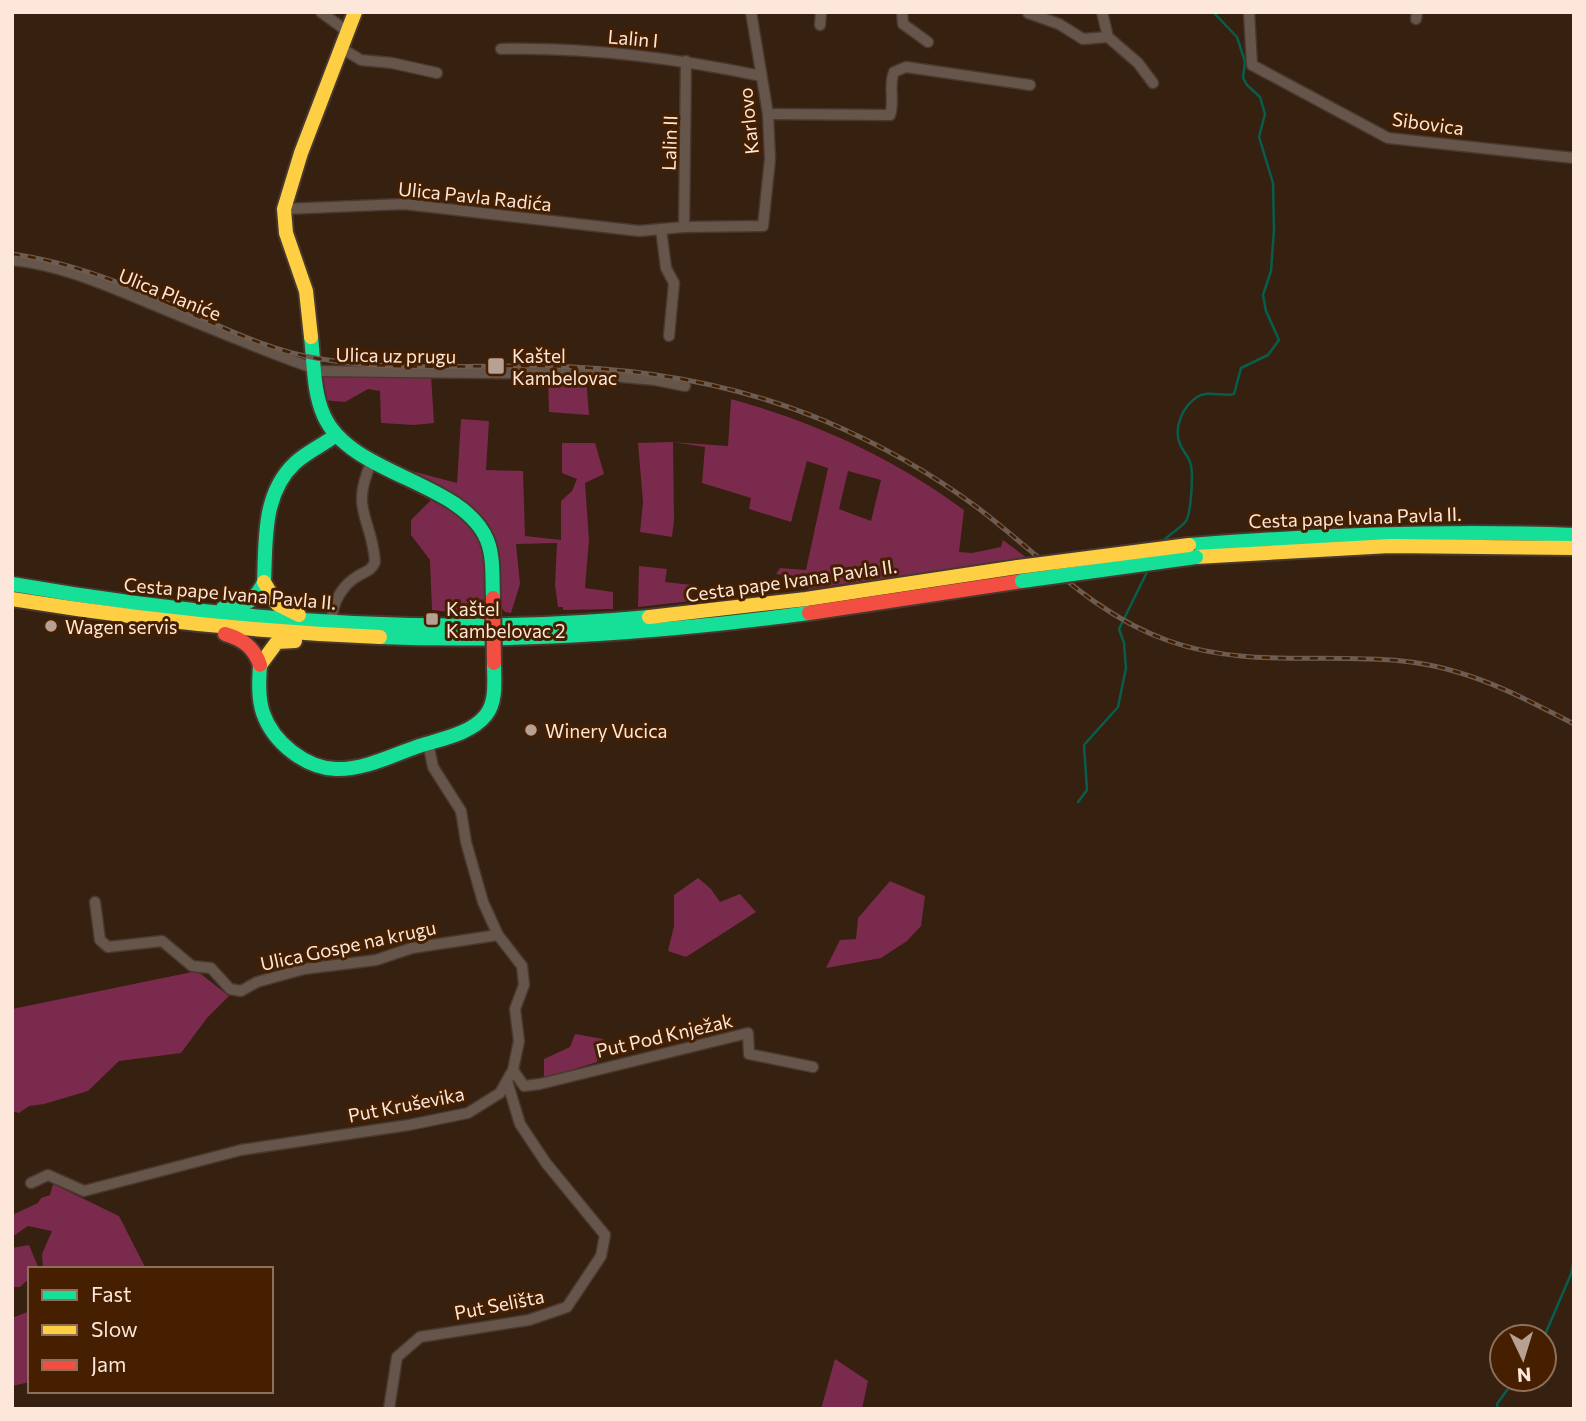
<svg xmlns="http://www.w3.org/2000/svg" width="1586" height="1421" font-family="Commissioner,sans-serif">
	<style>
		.green { fill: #7a2a4c; fill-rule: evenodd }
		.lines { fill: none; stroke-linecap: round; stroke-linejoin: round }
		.stream { stroke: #085e4d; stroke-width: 2.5 }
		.street-casing { stroke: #49382e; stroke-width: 13 }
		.fast-casing { stroke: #49382e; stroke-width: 18 }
		.slow-casing { stroke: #49382e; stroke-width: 18 }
		.jam-casing { stroke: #49382e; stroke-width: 18 }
		.street { stroke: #65554a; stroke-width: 10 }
		.fast { stroke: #16e098; stroke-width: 14 }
		.slow { stroke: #ffcf43; stroke-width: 14 }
		.jam { stroke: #f24e42; stroke-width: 14 }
		.rail-casing { stroke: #6c5c51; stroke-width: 5 }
		.rail { stroke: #451f00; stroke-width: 2.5; stroke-dasharray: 8; stroke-linecap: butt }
		.fast-bridge-casing { stroke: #49382e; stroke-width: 18; stroke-linecap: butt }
		.slow-bridge-casing { stroke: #49382e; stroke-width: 18; stroke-linecap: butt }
		.jam-bridge-casing { stroke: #49382e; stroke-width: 18; stroke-linecap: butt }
		.fast-bridge { stroke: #16e098; stroke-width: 14 }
		.slow-bridge { stroke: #ffcf43; stroke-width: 14 }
		.jam-bridge { stroke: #f24e42; stroke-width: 14 }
		.poi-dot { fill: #b7a193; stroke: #451f00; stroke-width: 2.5 }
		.labels { text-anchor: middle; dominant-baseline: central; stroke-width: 6; stroke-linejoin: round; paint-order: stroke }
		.street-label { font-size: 19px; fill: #fce7da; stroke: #451f00 }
		.poi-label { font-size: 19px; fill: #fce7da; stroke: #451f00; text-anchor: start }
	</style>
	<rect width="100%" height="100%" fill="#36200f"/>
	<g class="green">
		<polygon points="320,374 431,375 434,423 414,425 381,423 380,391 368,389 345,402 323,400"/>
		<polygon points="548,376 586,377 589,415 549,412"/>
		<path d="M731,399c84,23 163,59 233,111l-5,42 13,1 29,-6 2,-7 24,18 -219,31 -2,-7 -12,1v-7l-18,-2 4,-6 26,2 22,-102 -21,-7 -16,61 -42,-13 2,-11 -49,-15 3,-36 -32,-5 1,78 -2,17 -32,-5 3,-30 -5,-59 34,-1 56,4zM848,471l33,9 -10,41 -32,-12z"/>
		<path d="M461,419l28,2 -3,49 37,1 2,65 36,4v-39l11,-10 5,-12 -15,-6v-30h33l9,31 -19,9 4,57 -4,48 28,4v17l-50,1v-3h-5l-3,-22 2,-42 -41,1 4,40 -9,29 -6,-1 -4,-5c-2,-97 -17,-95 -97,-138l53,14z"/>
		<path d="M433,498c11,7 24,13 33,22 25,25 20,64 16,96l-50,-6 -2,-50 -19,-25v-15z"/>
		<polygon points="639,566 667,569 665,582 692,585 691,601 638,607"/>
		<polygon points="698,878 711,889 720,902 740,894 756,912 686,957 668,951 674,926 674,895"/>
		<polygon points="890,881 925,896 921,926 907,941 881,958 826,968 840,940 856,939 858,918"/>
		<polygon points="197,971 229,996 207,1018 181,1053 119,1061 88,1091 44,1104 29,1106 19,1113 12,1111 12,1009"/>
		<polygon points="575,1034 603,1039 597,1062 544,1079 544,1059 570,1047"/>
		<polygon points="53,1184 119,1216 146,1269 43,1269 42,1254 52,1231 28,1226 12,1237 12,1215 38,1203 41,1198 50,1195"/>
		<polygon points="29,1245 39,1269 30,1269 30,1278 20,1287 12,1287 12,1248"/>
		<polygon points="30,1311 30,1382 12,1386 12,1318"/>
		<polygon points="835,1359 868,1381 862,1409 821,1409"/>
	</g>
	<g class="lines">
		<g class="stream">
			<path d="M1162,542c6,-7 18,-13 24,-21 5,-8 8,-50 4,-59 -2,-6 -8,-12 -10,-18 -7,-16 3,-38 17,-47 11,-7 26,0 37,-3l7,-26 27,-13 11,-15 -13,-29 -3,-16 8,-24 3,-41 -1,-47 -14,-46 6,-23 -5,-17 -13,-12 -4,-7 2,-16 -8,-25 -24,-25"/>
			<polyline points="1078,802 1087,790 1084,745 1118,707 1126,668 1124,643 1119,629 1148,570"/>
			<polyline points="1544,1337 1571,1274 1574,1259"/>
			<polyline points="1498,1409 1497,1404 1512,1383 1525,1383 1529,1379"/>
		</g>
		<g class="street-casing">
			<g id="street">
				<polyline points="321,12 348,32"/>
				<polyline points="902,12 903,24 928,42"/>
				<polyline points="1102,12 1108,37 1138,63 1153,83"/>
				<polyline points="1249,12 1252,65 1388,138 1574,158"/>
				<polyline points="1028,13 1059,24 1083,39 1108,37"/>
				<polyline points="1416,19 1417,12"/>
				<polyline points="820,25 821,12"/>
				<polyline points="341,48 361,60 392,63 437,73"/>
				<path d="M501,49c87,-2 174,9 260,27"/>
				<path d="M768,114l122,1c5,-14 -2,-29 4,-43l12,-5 124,18"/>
				<polyline points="284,209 404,204 639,231 684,227 763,226 770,159 768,114 751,12"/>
				<polyline points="684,227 686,61"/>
				<polyline points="661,229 666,268 674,283 669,336"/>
				<path d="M12,260c50,5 96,26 142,45 53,22 105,44 159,63"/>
				<polyline points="314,371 590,374 655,380 685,386"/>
				<path d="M331,622c2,-19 10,-36 27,-46 8,-5 13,-5 17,-14 -3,-45 -26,-51 -3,-101"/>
				<polyline points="95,902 100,940 108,947 162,941 192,966 211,968 230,989 241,991 257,982 304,969 376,960 412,948 498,935"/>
				<polyline points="513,1070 524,1086 540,1084 748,1033 749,1054 813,1067"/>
				<polyline points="31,1183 48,1175 84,1191 241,1150 409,1125 468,1113 500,1093 513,1070 519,1041 515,1009 524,985 522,966 498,935 483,902 466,842 461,811 433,767 428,743"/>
				<polyline points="389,1409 397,1357 420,1337 529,1320 567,1307 601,1256 605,1235 546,1163 520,1124 507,1081"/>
			</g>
		</g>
		<g class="fast-casing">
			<g id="fast">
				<path d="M311,337c3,25 2,55 13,79 27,60 139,65 163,124 7,17 5,39 6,58"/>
				<path d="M1189,545c128,-10 256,-15 385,-10"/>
				<path d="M264,582c2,-41 -2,-88 31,-119 12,-11 28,-18 41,-28"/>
				<path d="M12,584c211,37 423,53 637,33"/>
				<path d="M223,608c20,0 32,-7 41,-26"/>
				<path d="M380,637c143,6 287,-5 429,-24"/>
				<path d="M260,665c-1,16 -2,33 3,48 10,29 42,55 73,56 28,1 57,-14 83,-23 22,-7 52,-12 67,-31 11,-14 8,-35 8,-52"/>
			</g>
		</g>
		<g class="slow-casing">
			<g id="slow">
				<polyline points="311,337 306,291 286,233 284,209 301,153 355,12"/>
				<polyline points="1196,557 1390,546 1574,548"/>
				<polyline points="264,582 277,604 299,615"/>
				<path d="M12,599c122,20 244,33 368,38"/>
				<polyline points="649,617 806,599 1018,567"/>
				<polyline points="260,665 277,642 295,641"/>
			</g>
		</g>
		<g class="jam-casing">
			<g id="jam">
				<polyline points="809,613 1022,581"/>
				<path d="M225,634c17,5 29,13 35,31"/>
			</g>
		</g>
		<use href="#street" class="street"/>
		<use href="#fast" class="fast"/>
		<use href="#slow" class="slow"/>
		<use href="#jam" class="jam"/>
		<g class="rail-casing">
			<path id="rail" d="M12,254c51,7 98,24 144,44 54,23 107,52 165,61 71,12 146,6 218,7 98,1 195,17 286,55 54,23 106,52 153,87 62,47 116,107 191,133 76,27 154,12 233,20 63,6 117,34 172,63"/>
		</g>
		<use href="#rail" class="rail"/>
		<g class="fast-bridge-casing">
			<polyline id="fast-bridge" points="1022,581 1196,557"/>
		</g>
		<g class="slow-bridge-casing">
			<polyline id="slow-bridge" points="1018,567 1189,545"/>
		</g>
		<g class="jam-bridge-casing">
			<polyline id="jam-bridge" points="493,598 494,663"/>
		</g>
		<use href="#fast-bridge" class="fast-bridge"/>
		<use href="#slow-bridge" class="slow-bridge"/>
		<use href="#jam-bridge" class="jam-bridge"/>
	</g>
	<g class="poi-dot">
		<rect x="487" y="357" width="18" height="18" rx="3.5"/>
		<rect x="425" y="612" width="14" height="14" rx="3.5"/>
		<circle cx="51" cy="626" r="7"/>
		<circle cx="531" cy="730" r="7"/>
	</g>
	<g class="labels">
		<g class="street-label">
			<text transform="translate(633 38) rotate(5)">Lalin I</text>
			<text transform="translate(748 121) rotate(-96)">Karlovo</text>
			<text transform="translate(1428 123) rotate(8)">Sibovica</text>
			<text transform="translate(669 143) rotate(-88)">Lalin II</text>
			<text transform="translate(475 196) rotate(6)">Ulica Pavla Radića</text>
			<text transform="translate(170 294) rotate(22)">Ulica Planiće</text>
			<text transform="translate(396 355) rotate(1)">Ulica uz prugu</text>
			<text transform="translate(1355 517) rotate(-2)">Cesta pape Ivana Pavla II.</text>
			<text transform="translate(791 580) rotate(-8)">Cesta pape Ivana Pavla II.</text>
			<text transform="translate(230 593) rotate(5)">Cesta pape Ivana Pavla II.</text>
			<text transform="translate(348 945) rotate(-12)">Ulica Gospe na krugu</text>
			<text transform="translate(664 1035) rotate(-13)">Put Pod Knježak</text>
			<text transform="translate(406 1104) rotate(-11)">Put Kruševika</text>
			<text transform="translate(499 1304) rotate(-11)">Put Selišta</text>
		</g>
		<g class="poi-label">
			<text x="512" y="355">Kaštel<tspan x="512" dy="22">Kambelovac</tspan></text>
			<text x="446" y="608">Kaštel<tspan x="446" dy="22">Kambelovac 2</tspan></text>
			<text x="65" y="626">Wagen servis</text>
			<text x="545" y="730">Winery Vucica</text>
		</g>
	</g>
	<rect width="1586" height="1421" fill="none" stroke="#fce7da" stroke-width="28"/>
	<rect x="28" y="1267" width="245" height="126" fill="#451f00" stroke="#8e6f57" stroke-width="2"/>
	<rect x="42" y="1290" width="35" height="10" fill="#16e098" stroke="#8e6f57" stroke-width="2"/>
	<text x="91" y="1302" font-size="21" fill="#fce7da">Fast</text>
	<rect x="42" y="1325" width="35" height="10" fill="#ffcf43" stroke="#8e6f57" stroke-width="2"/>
	<text x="91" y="1337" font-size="21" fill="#fce7da">Slow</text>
	<rect x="42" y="1360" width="35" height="10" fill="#f24e42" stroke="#8e6f57" stroke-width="2"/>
	<text x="91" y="1372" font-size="21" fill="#fce7da">Jam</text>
	<g transform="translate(1523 1358) rotate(176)"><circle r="33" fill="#451f00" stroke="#8e6f57" stroke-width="2"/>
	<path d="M0-5L12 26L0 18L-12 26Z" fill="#b7a193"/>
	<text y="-10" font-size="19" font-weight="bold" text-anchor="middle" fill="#fce7da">N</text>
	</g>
</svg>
